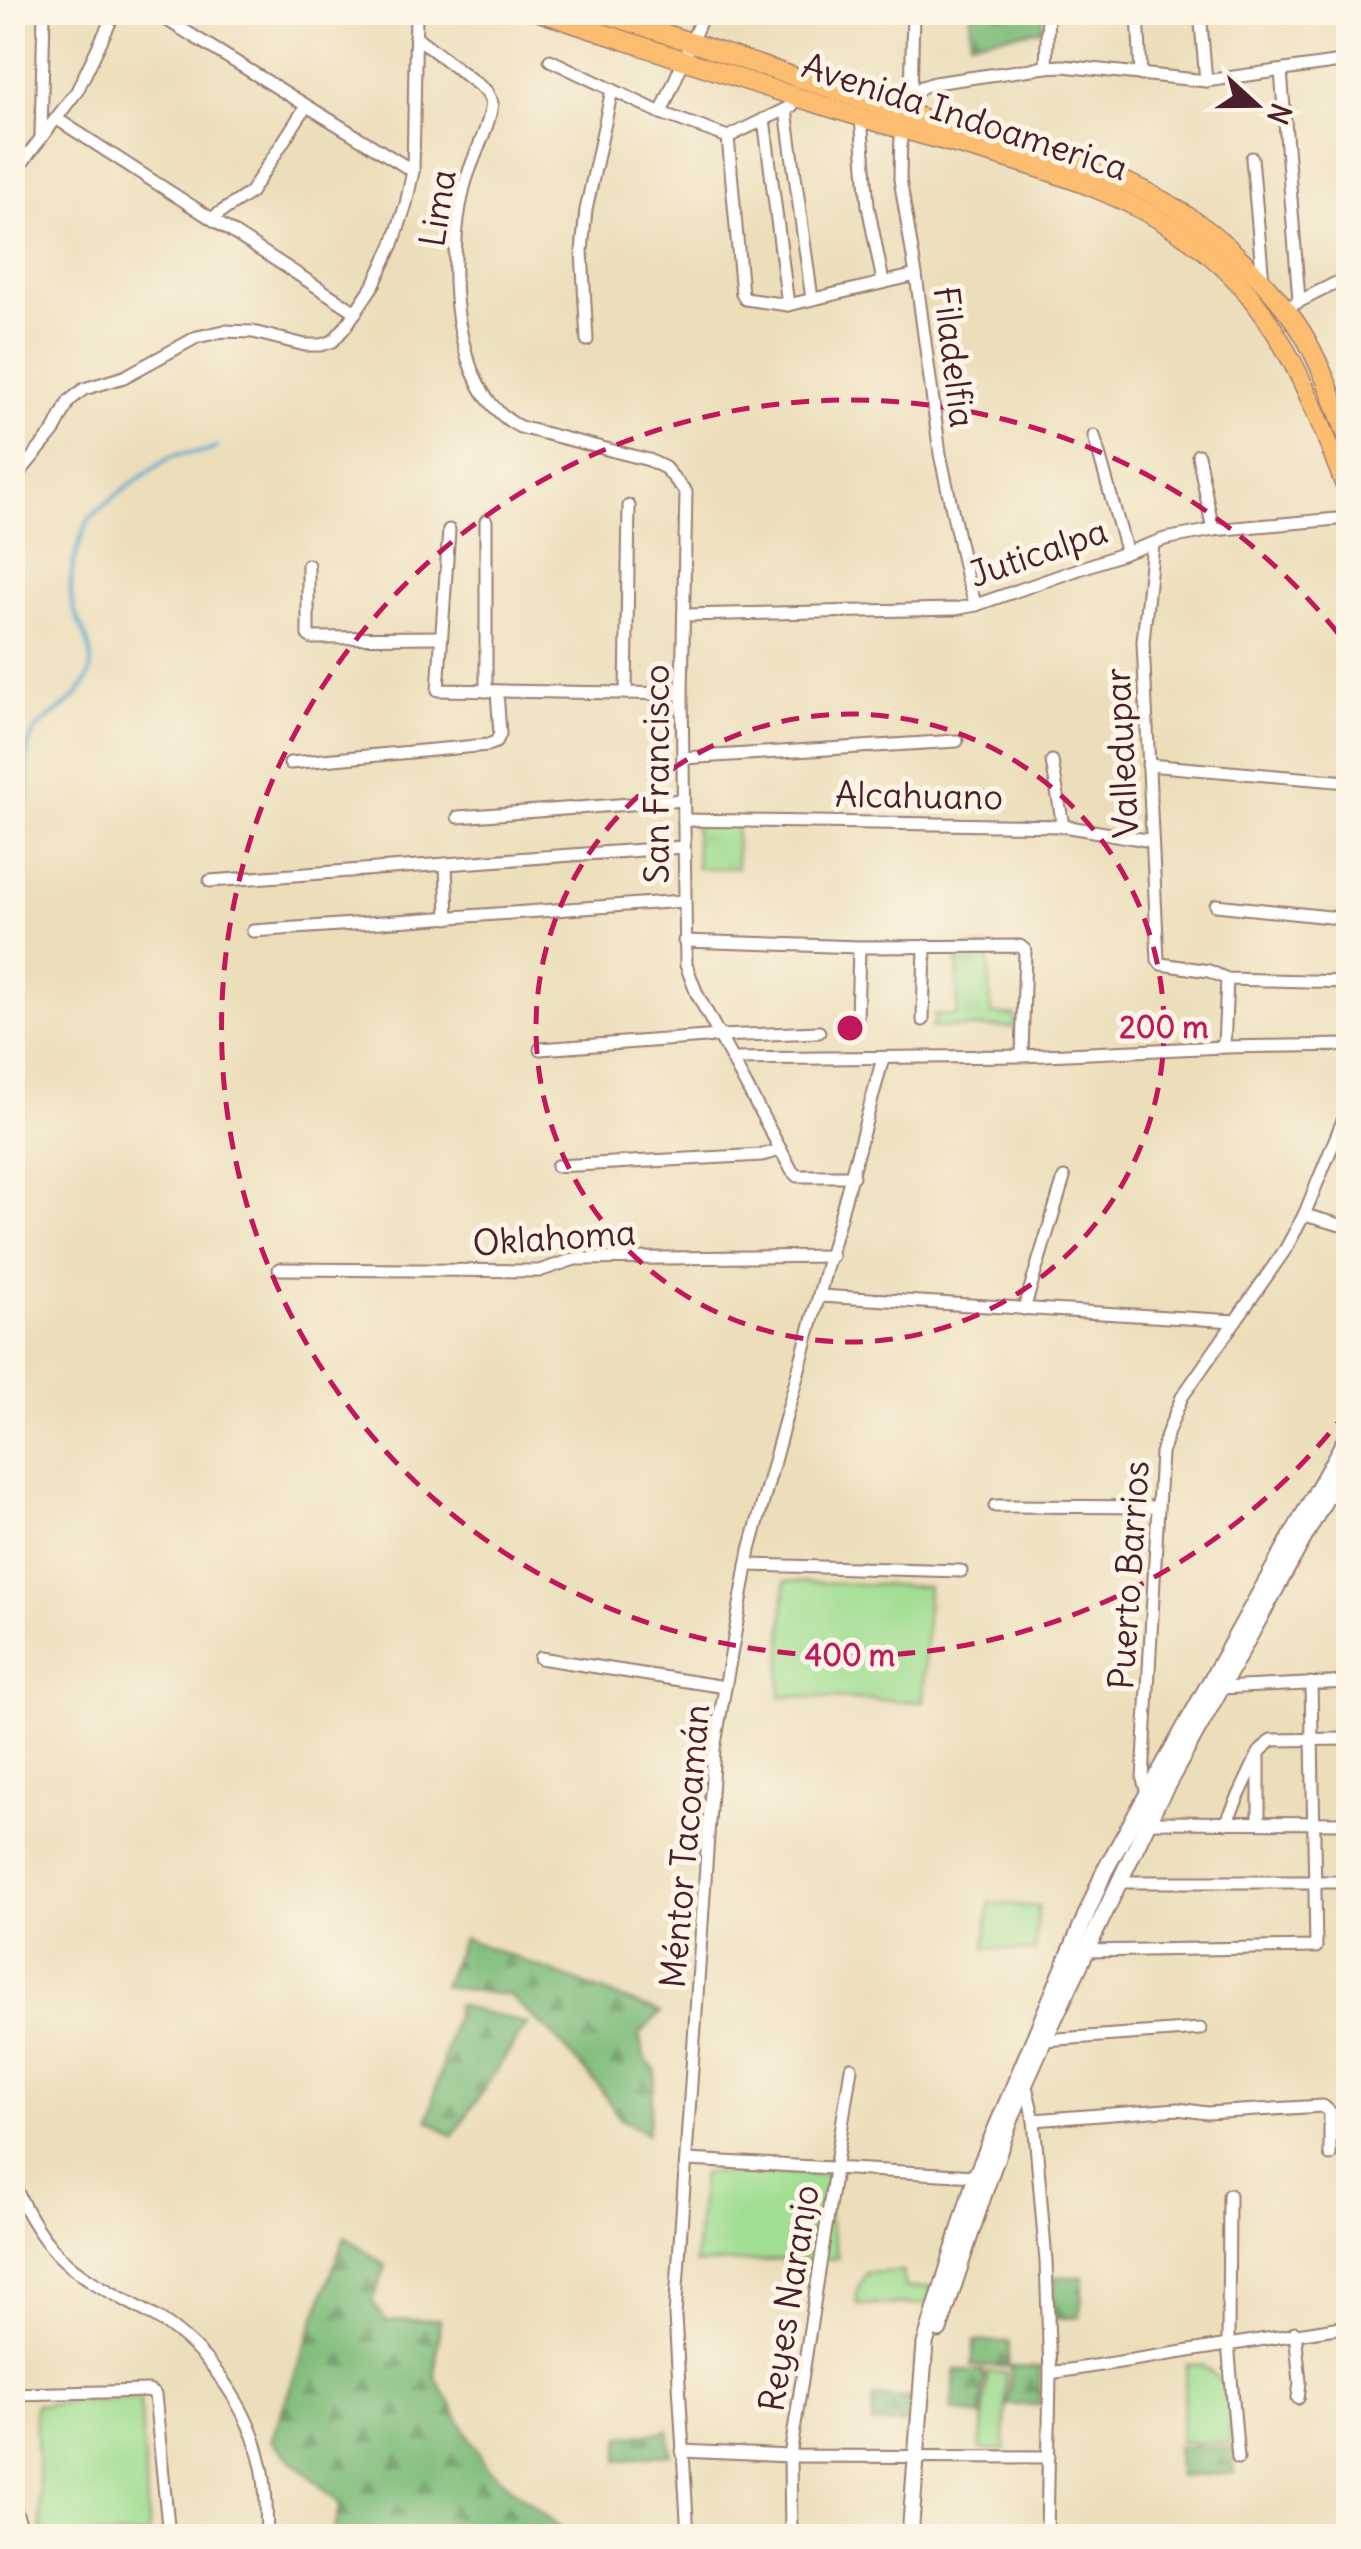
<svg xmlns="http://www.w3.org/2000/svg" width="1361" height="2549" font-family="Delius,sans-serif">
	<style>
		.grass { fill: #a0de92; stroke: #757e5e; stroke-width: 2.5 }
		.forest { fill: url(#forest-firs); stroke: #656e54; stroke-width: 2.5 }
		.park { fill: url(#park-tufts); stroke: #757e5e; stroke-width: 2.5 }
		.lines { fill: none; stroke-linecap: round; stroke-linejoin: round }
		.stream { stroke: #53a6ce; stroke-width: 4 }
		.minor-casing { stroke: #9b7e72; stroke-width: 15 }
		.tertiary-casing { stroke: #9b7e72; stroke-width: 19 }
		.primary-casing { stroke: #9b7e72; stroke-width: 21 }
		.minor { stroke: #fff; stroke-width: 11 }
		.tertiary { stroke: #fff; stroke-width: 15 }
		.primary { stroke: #fcbd6f; stroke-width: 18 }
		.ring { fill: none; stroke: #c2185b; stroke-width: 5; stroke-dasharray: 18 12 }
		.labels { text-anchor: middle; dominant-baseline: central; stroke-width: 10; stroke-linejoin: round; paint-order: stroke }
		.street-label { font-size: 35px; fill: #4a1f2b; stroke: #fcf5e5 }
		.centre { fill: #c2185b; stroke: #fcf5e5; stroke-width: 5 }
		.ring-label { font-size: 30px; text-anchor: middle; font-weight: bold; fill: #c2185b; stroke: #fcf5e5; stroke-width: 10; stroke-linejoin: round; paint-order: stroke }
	</style>
	<defs>
		<pattern id="forest-firs" width="22" height="20" patternUnits="userSpaceOnUse" patternTransform="scale(2.5)"><rect width="22" height="20" fill="#80bd7c"/><path d="M5 1l3.5 6h-7zM16 11l3.5 6h-7z" fill="#6b9966"/></pattern>
		<pattern id="park-tufts" width="24" height="20" patternUnits="userSpaceOnUse" patternTransform="scale(2.5)"><rect width="24" height="20" fill="#a0de92"/><path d="M3 7l-1-3M5 7V3M7 7l1-3M15 17l-1-3M17 17v-4M19 17l1-3" fill="none" stroke="#8bbe7e"/></pattern>
	</defs>
	<rect width="100%" height="100%" fill="#fcf5e5"/>
	<filter id="ink" filterUnits="userSpaceOnUse"><feTurbulence type="fractalNoise" baseFrequency=".01" numOctaves="2"/><feDisplacementMap in="SourceGraphic" scale="20" xChannelSelector="R" yChannelSelector="G"/><feConvolveMatrix kernelMatrix="1 2 1 2 8 2 1 2 1" color-interpolation-filters="sRGB"/></filter>
	<filter id="wash" filterUnits="userSpaceOnUse"><feTurbulence type="fractalNoise" baseFrequency=".0048" numOctaves="4" result="noise"/><feDisplacementMap in="SourceGraphic" scale="40" xChannelSelector="R" yChannelSelector="G"/><feGaussianBlur stdDeviation="2.25" result="paint"/><feColorMatrix in="noise" values="0 0 0 0 0 0 0 0 0 0 0 0 0 0 0 0 0 1.4 0 .05"/><feComposite in="paint" operator="in"/></filter>
	<g filter="url(#wash)">
		<rect width="100%" height="100%" fill="#ecdeba"/>
		<g class="grass">
			<polygon points="785,1581 928,1587 923,1702 780,1696"/>
			<polygon points="990,1902 1038,1907 1035,1952 985,1948"/>
			<polygon points="702,2173 834,2174 827,2214 838,2258 695,2264"/>
			<polygon points="902,2271 905,2288 932,2287 928,2304 857,2305 857,2290 866,2273"/>
			<polygon points="1187,2365 1202,2365 1232,2389 1230,2443 1180,2442"/>
			<polygon points="988,2372 1006,2373 1005,2450 980,2450"/>
			<polygon points="140,2398 149,2536 42,2536 34,2405"/>
		</g>
		<g class="forest">
			<polygon points="971,13 1043,13 1042,29 970,41"/>
			<polygon points="463,1938 660,2013 639,2035 645,2059 656,2072 647,2134 619,2117 599,2087 554,2036 510,1996 443,1986"/>
			<polygon points="457,2005 527,2024 453,2136 428,2120"/>
			<polygon points="345,2236 386,2266 372,2301 386,2321 440,2319 435,2376 487,2468 571,2536 332,2536 340,2504 271,2441"/>
			<polygon points="1055,2277 1083,2277 1080,2317 1053,2319"/>
			<polygon points="975,2341 1009,2342 1008,2367 972,2365"/>
			<polygon points="1011,2367 1040,2368 1039,2405 1008,2405"/>
			<polygon points="956,2370 984,2371 981,2416 951,2410"/>
			<polygon points="873,2398 912,2398 905,2424 872,2424"/>
			<polygon points="669,2431 671,2454 618,2461 621,2437"/>
			<polygon points="1177,2447 1233,2448 1234,2473 1178,2477"/>
		</g>
		<g class="park">
			<polygon points="736,823 737,868 697,868 695,825"/>
			<polygon points="958,948 989,948 991,1014 1015,1016 1015,1027 931,1028 936,1020 933,1015 957,1015"/>
		</g>
		<g class="lines">
			<path class="stream" d="M12,821c32,-31 4,-54 20,-85 13,-23 46,-30 57,-61 9,-30 -12,-47 -17,-73 -5,-24 6,-60 17,-82 6,-10 71,-58 84,-64 14,-6 32,1 44,-10"/>
		</g>
	</g>
	<g filter="url(#ink)">
		<g class="lines">
			<g class="minor-casing">
				<g id="minor">
					<polyline points="154,12 413,171"/>
					<polyline points="913,12 911,98 901,128 900,179 916,275 940,454 967,579 976,605"/>
					<polyline points="1138,12 1141,75"/>
					<polyline points="1200,12 1206,81"/>
					<path d="M415,36l71,55 6,12c-4,31 -23,59 -29,89 -16,67 -14,200 57,235l129,33 16,8 21,24 -4,202 4,271 11,29 95,177 5,5h56"/>
					<polyline points="550,60 661,113 728,137"/>
					<polyline points="1046,67 1048,12"/>
					<polyline points="1281,71 1299,300"/>
					<polyline points="911,98 922,87 934,83 1046,67 1063,66 1206,81 1348,61"/>
					<polyline points="786,110 812,299"/>
					<polyline points="661,113 704,12"/>
					<polyline points="861,117 868,206 883,282"/>
					<polyline points="57,119 356,312"/>
					<polyline points="764,119 788,305"/>
					<polyline points="41,135 44,12"/>
					<polyline points="728,137 742,294 745,299 788,305 916,275"/>
					<polyline points="728,137 792,106"/>
					<polyline points="1252,158 1263,281"/>
					<polyline points="12,176 77,91 115,12"/>
					<polyline points="212,218 250,193 305,108"/>
					<polyline points="1294,304 1348,277"/>
					<polyline points="587,340 582,251 586,210 612,90"/>
					<polyline points="1094,436 1126,550"/>
					<polyline points="1198,455 1213,530"/>
					<polyline points="12,482 54,431 69,401 84,389 124,377 197,337 224,331 253,332 305,345 321,345 333,341 346,326 374,284 393,244 406,204 413,171 416,12"/>
					<polyline points="449,530 438,690 682,694"/>
					<polyline points="1153,544 1143,642 1158,960 1161,964 1209,971 1227,979 1348,982"/>
					<polyline points="308,565 308,635 312,638 441,637"/>
					<polyline points="684,615 955,609 976,605 1165,539 1213,530 1348,518"/>
					<polyline points="486,691 486,521"/>
					<polyline points="626,693 629,506"/>
					<polyline points="683,758 957,741"/>
					<polyline points="1052,761 1063,826"/>
					<polyline points="290,763 488,745 496,742 500,734 497,691"/>
					<polyline points="1148,765 1348,782"/>
					<polyline points="458,817 683,800"/>
					<polyline points="684,820 1063,826 1152,841"/>
					<polyline points="210,881 446,864"/>
					<polyline points="1216,905 1348,919"/>
					<polyline points="448,918 446,864 684,847"/>
					<polyline points="253,931 683,901"/>
					<polyline points="684,941 859,947 1020,946 1025,950 1022,1056"/>
					<polyline points="857,1020 859,947"/>
					<polyline points="923,1020 925,946"/>
					<polyline points="1224,1047 1227,979"/>
					<polyline points="540,1049 720,1036 819,1032"/>
					<polyline points="732,1059 1022,1056 1224,1047 1348,1045"/>
					<polyline points="557,1166 762,1155 781,1150"/>
					<polyline points="1304,1215 1348,1227"/>
					<polyline points="279,1269 539,1271 575,1259 832,1256"/>
					<polyline points="820,1296 1235,1321"/>
					<polyline points="1024,1309 1064,1178"/>
					<polyline points="995,1506 1158,1507"/>
					<polyline points="747,1565 961,1571"/>
					<polyline points="540,1658 725,1687"/>
					<polyline points="1220,1688 1348,1682"/>
					<polyline points="1259,1757 1259,1822"/>
					<polyline points="1148,1797 1143,1779 1161,1453 1169,1429 1182,1397 1285,1250 1304,1215 1348,1108"/>
					<polyline points="1148,1822 1348,1823"/>
					<polyline points="1226,1823 1259,1753 1271,1740 1348,1739"/>
					<polyline points="1120,1882 1348,1882"/>
					<polyline points="1087,1951 1316,1947 1311,1683"/>
					<polyline points="1044,2040 1200,2029"/>
					<polyline points="1026,2086 1034,2120 1178,2109 1207,2113 1323,2106 1330,2112 1330,2155"/>
					<polyline points="1034,2120 1046,2261 1050,2373 1047,2536"/>
					<polyline points="688,2160 976,2176"/>
					<path d="M12,2180c12,29 31,63 55,83 26,23 63,38 92,56 50,32 91,90 103,148 5,22 4,47 5,69"/>
					<polyline points="1229,2195 1228,2343 1238,2458"/>
					<polyline points="1295,2332 1300,2382 1298,2398"/>
					<polyline points="1050,2373 1348,2326"/>
					<polyline points="12,2394 149,2391 155,2395 169,2536"/>
					<polyline points="682,2451 790,2456 1049,2457"/>
					<polyline points="12,2500 24,2536"/>
					<polyline points="688,2536 675,2316 714,1749 750,1550 883,1058"/>
					<polyline points="791,2536 790,2456 851,2068"/>
				</g>
			</g>
			<g class="tertiary-casing">
				<g id="tertiary">
					<path d="M939,2330c32,-97 62,-197 105,-290l112,-235 192,-347"/>
					<polyline points="910,2536 925,2344 976,2176 1105,1870 1348,1435"/>
				</g>
			</g>
			<g class="primary-casing">
				<g id="primary">
					<path d="M539,12c106,35 211,71 318,104 120,38 266,59 362,147 67,61 97,149 129,230"/>
					<path d="M599,12c102,33 202,68 304,100 134,42 253,54 353,163 19,20 38,42 51,66 17,31 29,65 41,98"/>
				</g>
			</g>
			<use href="#minor" class="minor"/>
			<use href="#tertiary" class="tertiary"/>
			<use href="#primary" class="primary"/>
		</g>
	</g>
	<g class="ring">
		<circle cx="850" cy="1028" r="314"/>
		<path d="M1348 1410A628 628 0 1 1 1348 646"/>
	</g>
	<g class="labels">
		<g class="street-label">
			<text transform="translate(965 116) rotate(18)">Avenida Indoamerica</text>
			<text transform="translate(437 208) rotate(-81)">Lima</text>
			<text transform="translate(955 357) rotate(83)">Filadelfia</text>
			<text transform="translate(1038 552) rotate(-19)">Juticalpa</text>
			<text transform="translate(1121 753) rotate(-93)">Valledupar</text>
			<text transform="translate(656 774) rotate(-90)">San Francisco</text>
			<text transform="translate(919 795) rotate(1)">Alcahuano</text>
			<text transform="translate(554 1237) rotate(-4)">Oklahoma</text>
			<text transform="translate(1128 1575) rotate(-86)">Puerto Barrios</text>
			<text transform="translate(684 1846) rotate(-85)">Méntor Tacoamán</text>
			<text transform="translate(788 2298) rotate(-81)">Reyes Naranjo</text>
		</g>
	</g>
	<circle cx="850" cy="1028" r="15" class="centre"/>
	<g class="ring-label">
		<text x="1164" y="1038">200 m</text>
		<text x="850" y="1666">400 m</text>
	</g>
	<rect width="1361" height="2549" fill="none" stroke="#fcf5e5" stroke-width="50"/>
	<g transform="translate(1256 105) rotate(111)" stroke="#fcf5e5" stroke-width="8" paint-order="stroke">
	<path d="M0-8L18 38L0 25L-18 38Z" fill="#4a1f2b"/>
	<text y="-15" font-size="28" font-weight="bold" text-anchor="middle" fill="#4a1f2b">N</text>
	</g>
</svg>
